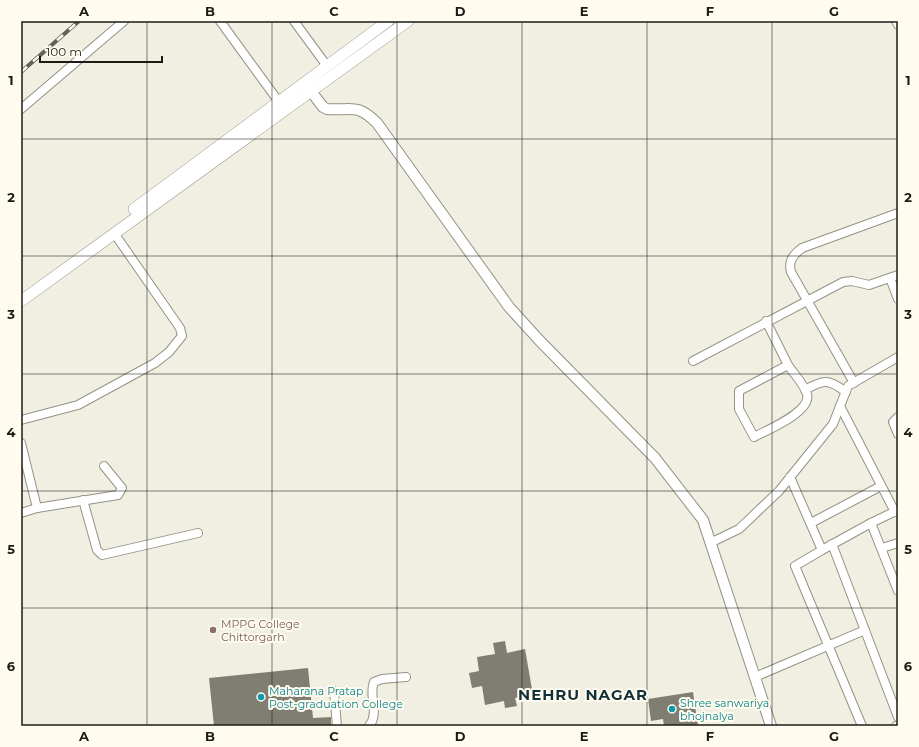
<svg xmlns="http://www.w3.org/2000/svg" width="919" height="747" font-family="Montserrat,sans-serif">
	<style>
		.building { fill: #807e72 }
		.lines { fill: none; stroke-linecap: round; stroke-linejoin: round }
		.minor-casing { stroke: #949285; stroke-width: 10 }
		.tertiary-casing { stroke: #949285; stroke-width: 12 }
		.secondary-casing { stroke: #949285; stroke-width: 12 }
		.minor { stroke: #fff; stroke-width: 8 }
		.tertiary { stroke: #fff; stroke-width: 10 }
		.secondary { stroke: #fff; stroke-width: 11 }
		.rail-casing { stroke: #626159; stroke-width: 4 }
		.rail { stroke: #fffcef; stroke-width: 2.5; stroke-dasharray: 8; stroke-linecap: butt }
		.grid { fill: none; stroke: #1b1b16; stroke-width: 1; stroke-opacity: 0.55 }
		.education-dot { fill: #8d6e63; stroke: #fffcef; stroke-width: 1.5 }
		.culture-dot { fill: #0f9aa8; stroke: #fffcef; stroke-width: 1.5 }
		.labels { text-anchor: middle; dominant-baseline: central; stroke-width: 4; stroke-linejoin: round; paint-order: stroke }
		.education-label { font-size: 11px; fill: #785e54; stroke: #fffcef; text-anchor: start }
		.culture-label { font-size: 11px; fill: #0d838f; stroke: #fffcef; text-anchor: start }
		.district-label { font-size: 15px; font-weight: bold; letter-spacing: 1px; fill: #12303a; stroke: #fffcef }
		.neatline { fill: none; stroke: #1b1b16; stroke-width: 1.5 }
		.grid-label { font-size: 13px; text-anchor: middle; font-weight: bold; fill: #1b1b16 }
	</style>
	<rect width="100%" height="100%" fill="#f1efe2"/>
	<g class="building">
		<polygon points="505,641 507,653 525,649 533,695 515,698 517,706 505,708 504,701 485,705 482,686 472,688 469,673 479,671 477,657 495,654 493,643"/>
		<polygon points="308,668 313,718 331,717 331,726 214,726 209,678"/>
		<polygon points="693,692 698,726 664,726 663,719 651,721 648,699"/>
	</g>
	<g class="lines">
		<g class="minor-casing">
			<g id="minor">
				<polyline points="220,21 279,102"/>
				<polyline points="294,21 327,66"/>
				<polyline points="896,21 898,25"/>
				<polyline points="21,109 124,21"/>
				<polyline points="890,278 898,299"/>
				<path d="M766,321l22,44 -49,26v18l15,28c13,-7 58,-25 53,-43 -3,-10 -13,-20 -19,-29"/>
				<polyline points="693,361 843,282 852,281 869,285 898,275"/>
				<path d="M854,383l-63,-111c-3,-11 2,-17 11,-24l96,-35"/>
				<path d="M805,390c19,-11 24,-11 41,2"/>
				<polyline points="840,406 895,512"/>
				<polyline points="898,417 893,422 898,434"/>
				<polyline points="21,420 78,405 155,363 169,352 182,336 180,328 114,233"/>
				<polyline points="21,443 37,508 21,513"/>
				<polyline points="790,477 822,550 871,523 898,591"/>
				<polyline points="83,500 97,550 102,555 198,533"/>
				<polyline points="37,508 118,495 122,488 104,466"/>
				<polyline points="811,523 881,486"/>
				<polyline points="871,523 898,510"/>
				<polyline points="710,543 739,529 779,491 833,424 848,386 898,357"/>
				<polyline points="832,544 898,717"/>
				<polyline points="882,548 898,543"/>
				<polyline points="822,550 795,566 862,726"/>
				<polyline points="755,677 865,630"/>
				<polyline points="334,691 337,726"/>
				<path d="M369,726c11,-13 -1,-30 5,-44l8,-3 24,-2"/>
				<polyline points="896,726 898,725"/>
			</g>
		</g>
		<g class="tertiary-casing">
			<path id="tertiary" d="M307,86l16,21 4,2c25,2 30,-6 50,14l132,184 30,33 116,118 48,62 68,206"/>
		</g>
		<g class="secondary-casing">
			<g id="secondary">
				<polyline points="134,209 388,21"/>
				<polyline points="21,301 408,21"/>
			</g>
		</g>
		<use href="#minor" class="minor"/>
		<use href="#tertiary" class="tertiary"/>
		<use href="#secondary" class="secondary"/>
		<g class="rail-casing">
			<polyline id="rail" points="21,72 79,21"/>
		</g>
		<use href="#rail" class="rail"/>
	</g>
	<path class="grid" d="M147,21v705M272,21v705M397,21v705M522,21v705M647,21v705M772,21v705M21,139h877M21,256h877M21,374h877M21,491h877M21,608h877"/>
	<circle class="education-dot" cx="213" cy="630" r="4"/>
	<g class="culture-dot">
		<circle cx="261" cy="697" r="4"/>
		<circle cx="672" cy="709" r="4"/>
	</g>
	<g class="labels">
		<g class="education-label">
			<text x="221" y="624">MPPG College<tspan x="221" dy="13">Chittorgarh</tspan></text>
		</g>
		<g class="culture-label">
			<text x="269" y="691">Maharana Pratap<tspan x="269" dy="13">Post-graduation College</tspan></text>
			<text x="680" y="703">Shree sanwariya<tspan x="680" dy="13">bhojnalya</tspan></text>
		</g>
		<g class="district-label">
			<text x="583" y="694">NEHRU NAGAR</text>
		</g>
	</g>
	<rect width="919" height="747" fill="none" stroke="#fffcef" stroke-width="44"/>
	<path d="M40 56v6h122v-6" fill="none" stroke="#1b1b16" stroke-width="2"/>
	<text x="46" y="56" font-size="12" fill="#1b1b16" stroke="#fffcef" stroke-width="3" paint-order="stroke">100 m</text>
	<rect x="22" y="22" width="875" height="703" class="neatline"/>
	<g class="grid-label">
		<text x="84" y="16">A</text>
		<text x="210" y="16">B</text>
		<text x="334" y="16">C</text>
		<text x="460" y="16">D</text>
		<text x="584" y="16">E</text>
		<text x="710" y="16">F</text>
		<text x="834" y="16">G</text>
		<text x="11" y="85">1</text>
		<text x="908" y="85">1</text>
		<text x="11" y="202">2</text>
		<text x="908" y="202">2</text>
		<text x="11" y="319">3</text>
		<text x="908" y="319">3</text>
		<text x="11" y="437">4</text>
		<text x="908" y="437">4</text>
		<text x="11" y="554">5</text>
		<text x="908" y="554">5</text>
		<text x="11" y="671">6</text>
		<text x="908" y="671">6</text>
		<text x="84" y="741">A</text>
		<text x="210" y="741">B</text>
		<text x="334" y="741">C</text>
		<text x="460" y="741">D</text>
		<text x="584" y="741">E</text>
		<text x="710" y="741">F</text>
		<text x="834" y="741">G</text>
	</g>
</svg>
